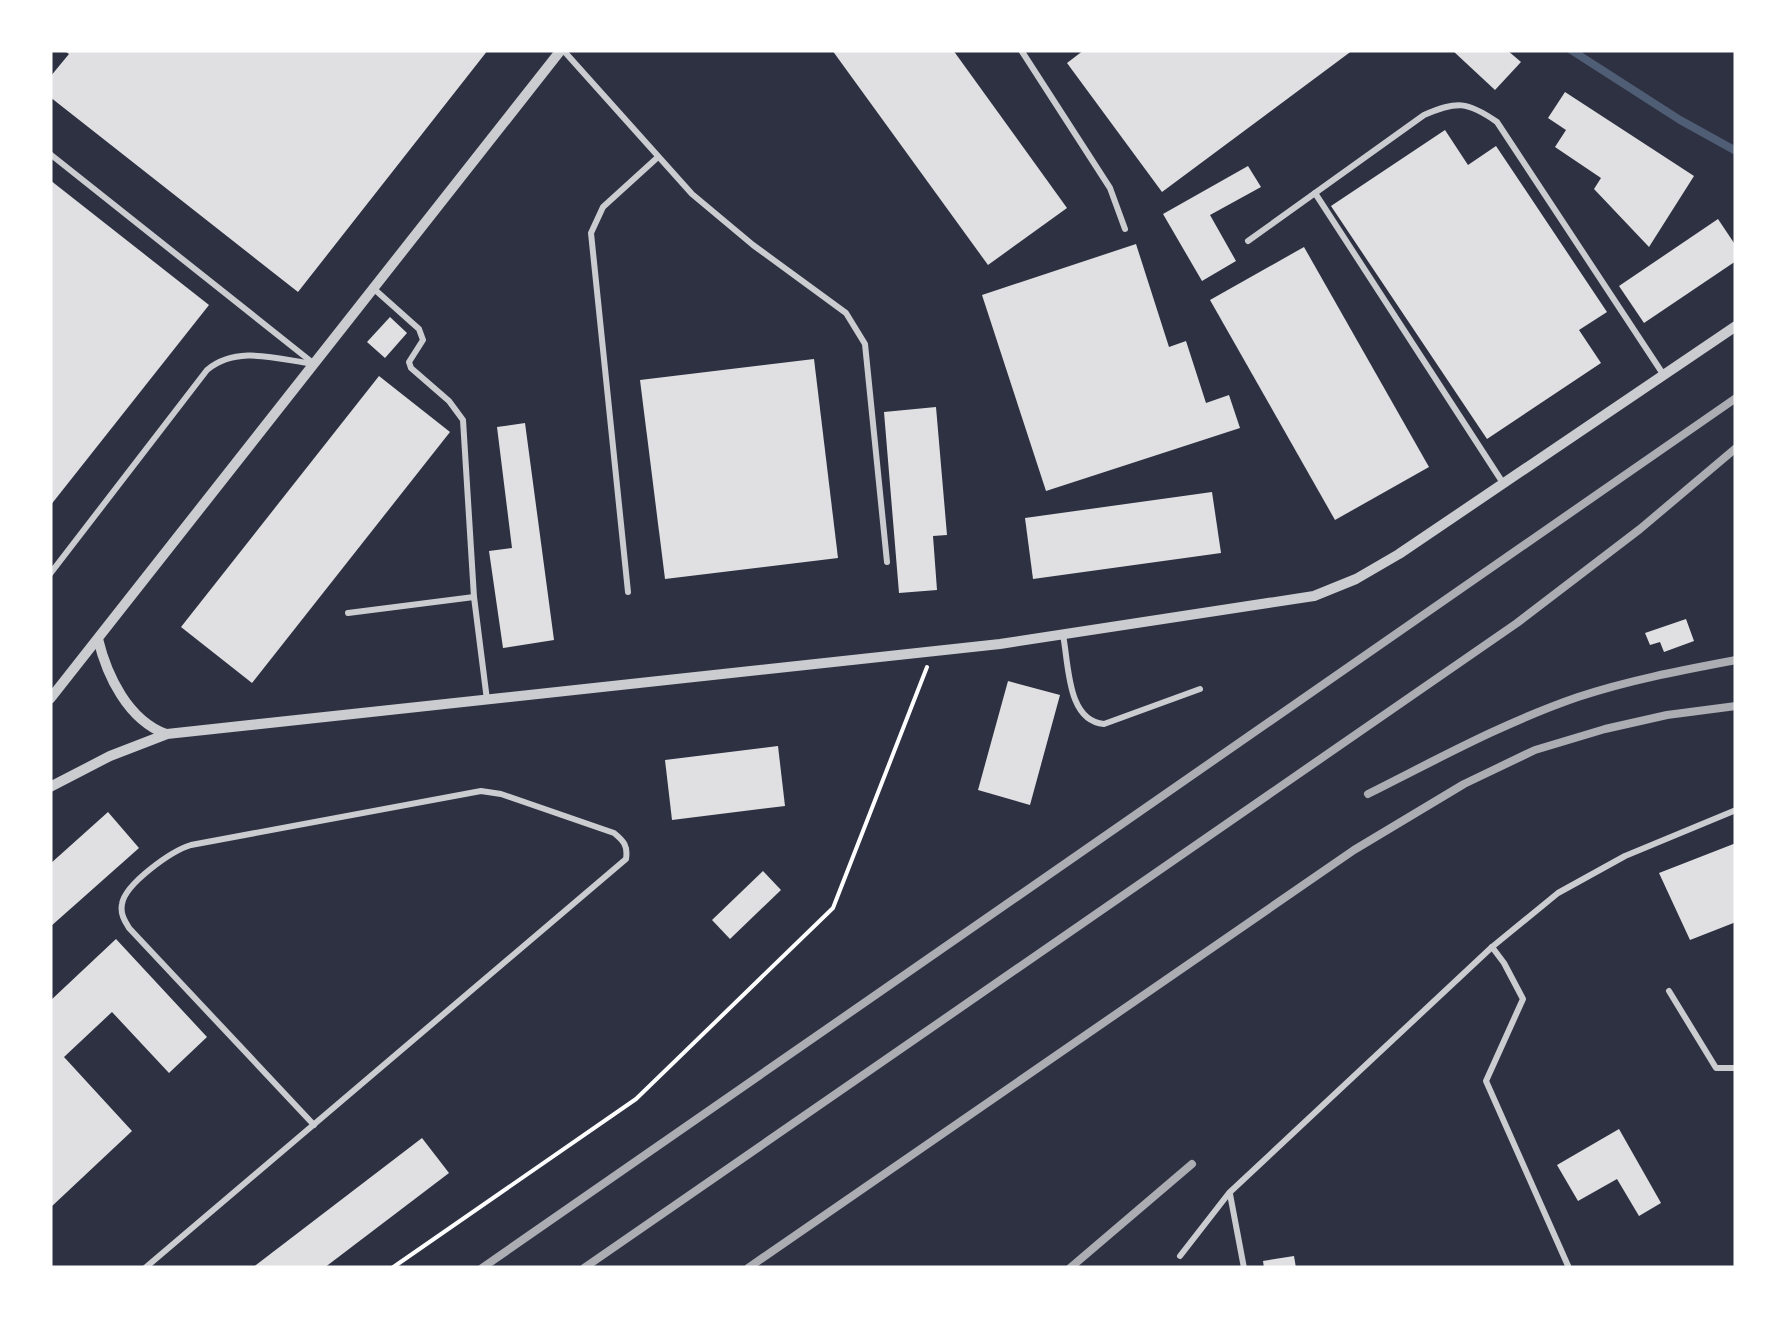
<svg xmlns="http://www.w3.org/2000/svg" width="1786" height="1318" font-family="Merriweather,serif">
	<style>
		.lines { fill: none; stroke-linecap: round; stroke-linejoin: round }
		.stream { stroke: #4f5d75; stroke-width: 8 }
		.building { fill: #e0e0e3 }
		.path { stroke: #fff; stroke-width: 4 }
		.service { stroke: #caccd0; stroke-width: 6 }
		.minor { stroke: #caccd0; stroke-width: 10 }
		.rail { stroke: #abadb3; stroke-width: 8 }
	</style>
	<rect width="100%" height="100%" fill="#2d3142"/>
	<g class="lines">
		<polyline class="stream" points="1571,50 1680,120 1736,151"/>
	</g>
	<g class="building">
		<polygon points="63,50 488,50 298,292 50,97 50,77 69,54"/>
		<polygon points="832,50 953,50 1067,208 988,265"/>
		<polygon points="1084,50 1353,50 1162,192 1067,63"/>
		<polygon points="1452,50 1507,50 1521,62 1495,90"/>
		<polygon points="1565,92 1694,176 1649,247 1594,189 1601,178 1555,147 1566,130 1548,118"/>
		<polygon points="1445,130 1468,165 1496,146 1607,312 1579,330 1601,363 1487,439 1331,206"/>
		<polygon points="1248,166 1261,187 1210,215 1236,261 1202,281 1163,214"/>
		<polygon points="50,180 209,305 50,506"/>
		<polygon points="1718,219 1736,246 1736,261 1644,323 1619,286"/>
		<polygon points="1136,244 1169,347 1186,341 1206,403 1229,395 1240,428 1046,491 982,295"/>
		<polygon points="1304,247 1429,467 1335,520 1210,300"/>
		<polygon points="390,317 407,333 385,358 367,342"/>
		<polygon points="814,359 838,558 665,579 640,380"/>
		<polygon points="379,376 450,432 252,683 181,627"/>
		<polygon points="936,407 947,535 933,536 937,590 899,593 884,412"/>
		<polygon points="525,423 554,640 503,648 489,551 512,548 497,427"/>
		<polygon points="1212,492 1221,553 1033,579 1025,518"/>
		<polygon points="1686,619 1694,641 1664,652 1660,642 1650,645 1645,633"/>
		<polygon points="1008,681 1060,695 1030,805 978,790"/>
		<polygon points="778,746 785,806 672,820 665,760"/>
		<polygon points="108,812 139,848 50,927 50,864"/>
		<polygon points="1736,843 1736,922 1690,940 1659,873"/>
		<polygon points="763,871 781,890 730,939 712,920"/>
		<polygon points="116,939 207,1037 169,1073 112,1012 64,1057 132,1131 50,1208 50,1001"/>
		<polygon points="1619,1129 1661,1203 1639,1216 1617,1179 1578,1201 1557,1165"/>
		<polygon points="422,1138 449,1173 324,1268 252,1268"/>
		<polygon points="1294,1256 1296,1268 1264,1268 1263,1261"/>
	</g>
	<g class="lines">
		<polyline class="path" points="392,1268 636,1099 833,908 927,667"/>
		<g class="service">
			<polyline points="563,50 692,194 753,245 846,313 865,344 887,562"/>
			<polyline points="1021,50 1110,188 1125,229"/>
			<polyline points="50,154 313,363"/>
			<polyline points="1315,193 1503,483"/>
			<path d="M1248,241l176,-126c33,-14 43,-14 73,7l166,252"/>
			<polyline points="373,288 419,329 423,340 409,362 411,368 449,401 463,420 474,597 487,700"/>
			<path d="M50,574l157,-204c30,-25 70,-11 106,-6"/>
			<polyline points="628,592 591,233 603,207 658,157"/>
			<polyline points="348,613 474,597"/>
			<path d="M1063,635c6,30 4,86 41,89l96,-35"/>
			<polyline points="1492,947 1504,963 1523,999 1486,1081 1569,1268"/>
			<polyline points="1669,991 1716,1068 1736,1068"/>
			<polyline points="1230,1194 1244,1268"/>
			<polyline points="1180,1256 1229,1193 1492,947 1558,893 1625,856 1736,810"/>
			<path d="M145,1268l481,-409c2,-13 -2,-18 -12,-26l-113,-39 -20,-3 -290,54c-20,6 -66,39 -69,59 -2,10 3,17 7,24l185,197"/>
		</g>
		<g class="minor">
			<path d="M98,639c9,37 30,81 68,95"/>
			<polyline points="50,699 561,50"/>
			<polyline points="50,787 110,756 167,734 1000,644 1314,596 1356,579 1399,554 1736,326"/>
		</g>
		<g class="rail">
			<path d="M1368,794c68,-34 137,-72 210,-97 51,-17 105,-27 158,-37"/>
			<polyline points="482,1268 1736,398"/>
			<polyline points="584,1268 1517,623 1640,529 1736,448"/>
			<polyline points="748,1268 1354,850 1464,784 1535,750 1605,729 1667,715 1736,706"/>
			<polyline points="1070,1268 1192,1164"/>
		</g>
	</g>
	<rect width="1786" height="1318" fill="none" stroke="#ffffff" stroke-width="105"/>
</svg>
